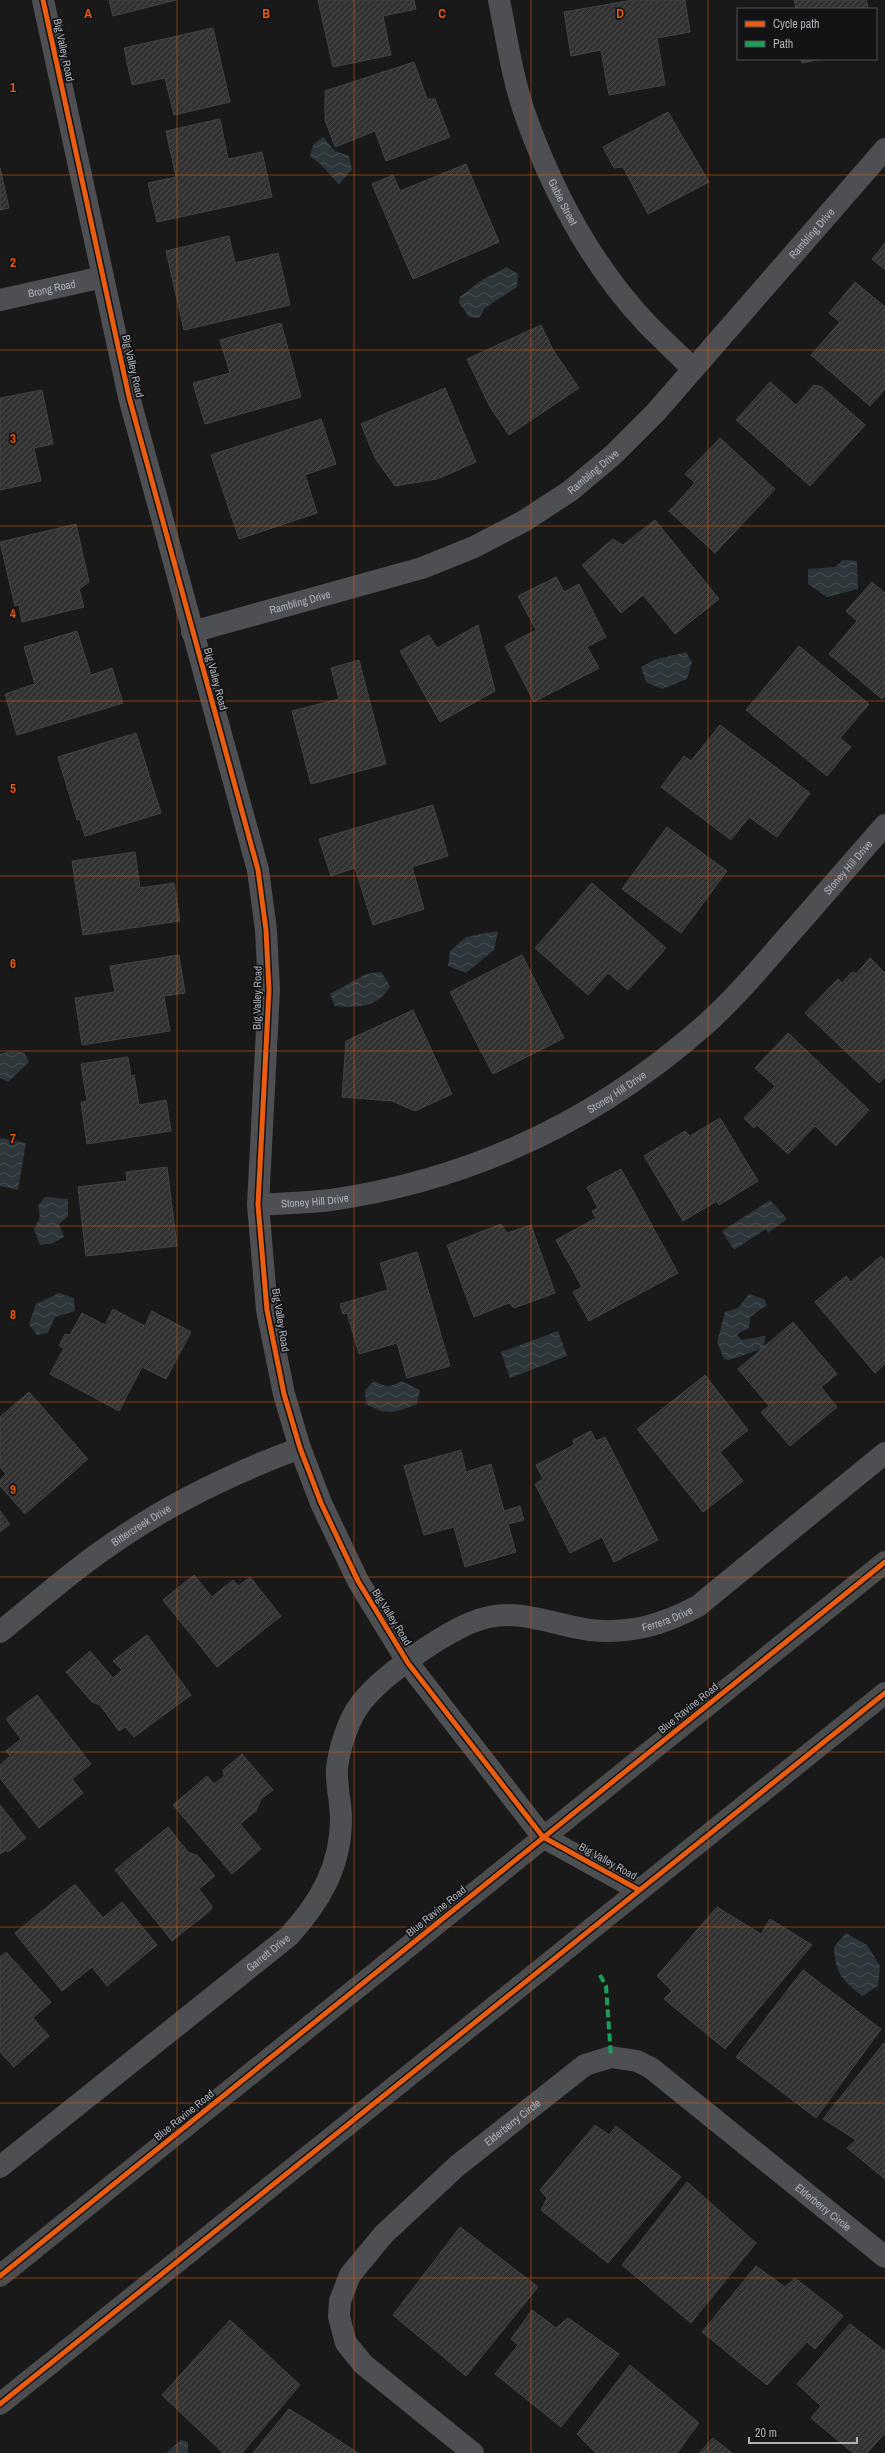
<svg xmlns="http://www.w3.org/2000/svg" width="885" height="2453" font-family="'Archivo Narrow',sans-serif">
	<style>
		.water { fill: url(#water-waves) }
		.building { fill: url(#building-hatch); stroke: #414345 }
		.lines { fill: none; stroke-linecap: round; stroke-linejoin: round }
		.minor { stroke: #4d4f52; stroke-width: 22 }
		.major { stroke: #4b4c4e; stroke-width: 22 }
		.quiet { stroke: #1a9f57; stroke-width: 4; stroke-dasharray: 8 4; stroke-linecap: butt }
		.cycleway-casing { stroke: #131315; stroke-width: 8 }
		.cycleway { stroke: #e95d12; stroke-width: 5 }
		.grid { fill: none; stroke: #e8590c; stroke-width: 1; stroke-opacity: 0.55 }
		.labels { text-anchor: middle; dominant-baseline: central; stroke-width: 3.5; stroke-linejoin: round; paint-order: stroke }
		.street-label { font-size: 11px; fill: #abb1b9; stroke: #131315 }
		.grid-label { font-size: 13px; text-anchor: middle; font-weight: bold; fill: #e8590c; stroke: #131315; stroke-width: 3.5; stroke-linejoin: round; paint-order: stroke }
	</style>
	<defs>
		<pattern id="water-waves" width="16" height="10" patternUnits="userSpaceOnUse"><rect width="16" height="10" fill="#2d363b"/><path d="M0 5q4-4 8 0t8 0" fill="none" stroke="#495155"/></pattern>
		<pattern id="building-hatch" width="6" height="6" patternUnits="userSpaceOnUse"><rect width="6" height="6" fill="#323233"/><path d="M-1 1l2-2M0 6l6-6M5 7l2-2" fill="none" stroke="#4d4d4e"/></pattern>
	</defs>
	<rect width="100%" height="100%" fill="#191919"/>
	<g class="water">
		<path d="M323,137l12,14 14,5 3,14 -13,14c-12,-11 -15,-20 -29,-27l3,-12z"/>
		<polygon points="507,267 518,274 517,287 485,308 479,318 469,317 459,303 460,297 480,281"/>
		<polygon points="843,560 857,561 858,589 827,597 808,584 808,569 835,567"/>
		<polygon points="686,652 692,662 687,679 662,689 646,682 641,667 654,660"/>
		<polygon points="498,931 494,950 466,973 448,966 450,951 466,937"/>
		<path d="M381,972l9,14c-12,22 -33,22 -55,20l-5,-12 36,-20z"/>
		<polygon points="11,1051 24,1052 29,1062 8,1082 0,1078 0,1054"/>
		<polygon points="0,1138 26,1143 18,1190 0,1186"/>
		<polygon points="45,1197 68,1199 68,1216 59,1224 64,1237 53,1243 40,1245 34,1229 40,1217 38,1206"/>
		<polygon points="770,1200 787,1219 768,1233 766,1229 734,1250 722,1231"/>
		<polygon points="59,1293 74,1298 75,1311 55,1317 48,1333 37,1335 29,1324 36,1304"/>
		<polygon points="749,1294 764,1299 767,1305 750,1317 749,1328 737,1334 741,1340 765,1336 764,1348 729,1360 724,1359 717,1342 725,1312 738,1308"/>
		<polygon points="558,1331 567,1356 510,1378 501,1352"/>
		<path d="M374,1381c11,6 16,7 27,0l19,9 -3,14c-22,9 -30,12 -51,0l-1,-14z"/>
		<path d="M846,1933l21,12 13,21 -2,20 -16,10c-20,-16 -27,-23 -28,-49z"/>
		<polygon points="181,2440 188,2442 188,2453 166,2453"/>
	</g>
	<g class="building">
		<polygon points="109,0 176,0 113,16"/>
		<polygon points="318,0 414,0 416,9 383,16 391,55 333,67"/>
		<polygon points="633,0 685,0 690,32 657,38 665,85 609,95 601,50 571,56 564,12"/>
		<polygon points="794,0 866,0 868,7 867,9 796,9"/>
		<polygon points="213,28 230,102 174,115 165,78 132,85 124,48"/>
		<polygon points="801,59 822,59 802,63"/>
		<polygon points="414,62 427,99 435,99 450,137 386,161 375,131 335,147 325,120 325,91"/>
		<polygon points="668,112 709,182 648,214 623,167 614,168 603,147"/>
		<polygon points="220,119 228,159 262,152 272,197 157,222 148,183 176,177 166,131"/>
		<polygon points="466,164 499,242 413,279 372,184 393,175 400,191"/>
		<polygon points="0,168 9,208 0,210"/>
		<polygon points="229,236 235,263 278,253 290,305 184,330 166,251"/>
		<polygon points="885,243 885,270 872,259"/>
		<polygon points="855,282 885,307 885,389 870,406 811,355 840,322 829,313"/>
		<polygon points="281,323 301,397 205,424 193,383 230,373 220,340"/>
		<polygon points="541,325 553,350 579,388 509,435 490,407 467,359"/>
		<polygon points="770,382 796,405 814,385 822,387 865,425 810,486 736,420"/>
		<polygon points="445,388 476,462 437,479 395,486 375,458 361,424"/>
		<polygon points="42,390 53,444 34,448 41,481 0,490 0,398"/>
		<polygon points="321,419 336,464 305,475 317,513 239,539 211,455"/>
		<polygon points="720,438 775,489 715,553 669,511 695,483 685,474"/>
		<polygon points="655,520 719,599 675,634 643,595 621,613 582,565 613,539 623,545"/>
		<polygon points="76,524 89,582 79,589 84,607 22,622 19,605 15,606 0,542"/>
		<polygon points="556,577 564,592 579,584 606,637 587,647 599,668 534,702 505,646 536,630 518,596"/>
		<polygon points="872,582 885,593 885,696 882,699 829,654 857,621 846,611"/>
		<polygon points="478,625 495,691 440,722 400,651 429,635 437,648"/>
		<polygon points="77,631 91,675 112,668 123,703 17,735 5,694 35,684 24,647"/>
		<polygon points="799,646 869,704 840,738 851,747 827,776 746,710"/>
		<polygon points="359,660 386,764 311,784 292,711 339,699 331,668"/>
		<polygon points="720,725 810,793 777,837 749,817 731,840 661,787 684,756 691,761"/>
		<polygon points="136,733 161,813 85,836 80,820 77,820 58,757"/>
		<polygon points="433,805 448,856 412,867 424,909 373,925 355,868 331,876 319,839"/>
		<polygon points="667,827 727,871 681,933 622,889"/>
		<polygon points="135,852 140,888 174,883 180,921 83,935 72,861"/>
		<polygon points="592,883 666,948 628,990 608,973 588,995 535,948"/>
		<polygon points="179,955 185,993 164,996 170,1031 82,1045 75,998 115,992 110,966"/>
		<polygon points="522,955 564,1038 493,1074 450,992"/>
		<polygon points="870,958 885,973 885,1077 879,1083 805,1013 838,979 842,983 852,972 856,974"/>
		<polygon points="413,1010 452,1094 415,1111 392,1101 342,1097 346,1041"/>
		<polygon points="788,1033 869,1110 836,1146 815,1126 788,1154 757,1125 754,1128 744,1118 775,1086 755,1068"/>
		<polygon points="128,1057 131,1076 134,1075 139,1105 166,1100 171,1131 87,1144 81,1102 87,1101 81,1064"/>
		<polygon points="720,1118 758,1181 719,1205 717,1201 683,1221 644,1156 685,1131 690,1136"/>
		<polygon points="167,1167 177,1246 86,1256 78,1187 127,1181 126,1172"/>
		<polygon points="621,1169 678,1273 589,1321 573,1292 582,1287 556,1240 596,1218 592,1211 598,1208 587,1187"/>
		<polygon points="501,1224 507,1233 531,1225 555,1293 514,1308 509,1303 474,1317 447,1245"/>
		<polygon points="417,1252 450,1366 407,1378 397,1343 359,1354 347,1313 343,1314 340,1304 388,1290 380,1263"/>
		<polygon points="881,1256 885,1260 885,1364 875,1373 815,1302 846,1276 851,1282"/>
		<polygon points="113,1309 145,1326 152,1311 191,1332 166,1379 142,1367 119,1411 50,1374 64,1348 59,1346 65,1334 70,1335 82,1313 105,1325"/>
		<polygon points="793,1322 837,1374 821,1387 837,1407 790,1446 761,1412 769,1406 738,1369"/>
		<polygon points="705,1375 748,1430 720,1452 743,1481 703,1512 637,1429"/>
		<polygon points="29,1392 88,1459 25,1514 0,1486 0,1480 6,1474 0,1467 0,1417"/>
		<polygon points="591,1431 596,1441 605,1437 658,1540 614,1562 602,1537 570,1553 535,1484 543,1479 536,1465 574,1445 573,1440"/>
		<polygon points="461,1450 466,1472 491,1464 504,1511 520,1506 524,1520 508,1524 516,1552 465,1567 454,1527 424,1535 404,1466"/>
		<polygon points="0,1511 10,1524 0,1532"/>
		<polygon points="194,1575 212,1597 233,1580 238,1586 250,1577 281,1616 217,1667 163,1600"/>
		<polygon points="147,1635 191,1695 134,1737 125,1727 119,1731 100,1705 92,1702 66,1672 90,1651 113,1678 122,1670 113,1661"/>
		<polygon points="37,1695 91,1764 72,1779 83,1793 39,1828 0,1778 0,1765 10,1756 6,1751 21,1739 6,1719"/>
		<polygon points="242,1754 273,1790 261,1799 256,1811 240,1824 261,1849 232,1874 173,1805 207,1776 214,1784 224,1776 223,1770"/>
		<polygon points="0,1805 26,1838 8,1852 6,1850 0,1854"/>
		<polygon points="168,1827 189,1853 197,1855 215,1876 199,1889 212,1906 211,1910 172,1941 115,1870"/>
		<polygon points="75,1884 103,1918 122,1902 157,1945 107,1986 92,1967 62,1991 15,1933"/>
		<polygon points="717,1907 761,1934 770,1919 812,1945 725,2049 664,1999 672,1991 657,1976"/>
		<polygon points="6,1952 51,2002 33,2018 49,2036 14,2067 0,2052 0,1957"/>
		<polygon points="803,1970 881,2029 816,2118 736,2057"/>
		<polygon points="884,2043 885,2044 885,2179 847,2148 856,2140 823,2119"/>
		<polygon points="595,2125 609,2135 616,2126 681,2177 608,2263 541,2210 547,2198 540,2190"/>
		<polygon points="687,2182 756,2243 691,2323 622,2265"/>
		<polygon points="460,2227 538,2287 466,2376 393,2315"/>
		<polygon points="756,2266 785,2287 795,2278 843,2316 815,2349 807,2342 767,2385 702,2332"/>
		<polygon points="532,2310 556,2328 568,2318 619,2354 561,2427 495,2374 518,2345 511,2339"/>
		<polygon points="230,2320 300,2385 242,2453 223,2453 162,2395"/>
		<polygon points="850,2324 885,2351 885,2433 867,2453 853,2453 811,2418 821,2406 797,2384"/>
		<polygon points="630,2365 699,2423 677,2453 596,2453 577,2434"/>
		<polygon points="289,2409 312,2423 358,2453 253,2453"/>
		<polygon points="713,2438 732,2453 699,2453"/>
	</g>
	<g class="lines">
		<g class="minor">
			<polyline points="43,0 129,397 258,870 266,930 269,990 258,1205 267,1310 284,1394 300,1448 321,1503 358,1581 408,1663 543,1837 639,1890"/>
			<path id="s1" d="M499,0c8,40 14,82 28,120 27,74 66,147 121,205 15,15 30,29 45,44"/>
			<path id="s2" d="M0,300l103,-23"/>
			<path id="s3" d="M192,632l230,-64 52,-21 50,-26 46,-30 43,-36 43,-43 229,-263"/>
			<path id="s4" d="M258,1205c24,-2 49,-2 73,-5 143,-21 267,-80 375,-176 29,-26 55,-57 81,-87 33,-37 65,-75 98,-112"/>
			<path id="s5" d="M0,1632c40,-32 79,-67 122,-95 56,-38 116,-66 178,-89"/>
			<path id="s6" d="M0,2167l289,-231c31,-34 52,-70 52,-117 0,-17 -5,-34 -4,-50 2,-20 10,-45 21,-62 20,-29 80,-70 112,-84 45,-19 77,1 120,7 41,4 72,-5 108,-24l187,-153"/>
			<path id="s7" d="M473,2453l-110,-89 -17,-21 -7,-26 1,-16 10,-26 34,-41 73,-68 128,-101 26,-8 26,4 14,7 234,189"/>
		</g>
		<g class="major">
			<polyline points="0,2276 885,1562"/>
			<polyline points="0,2404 885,1693"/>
		</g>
		<polyline class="quiet" points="600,1975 606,1986 611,2057"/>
		<g class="cycleway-casing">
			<g id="cycleway">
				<polyline points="43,0 129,397 258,870 266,930 269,990 258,1205 267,1310 284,1394 300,1448 321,1503 358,1581 408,1663 543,1837 639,1890"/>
				<polyline points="0,2276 885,1562"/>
				<polyline points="0,2404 885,1693"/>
			</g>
		</g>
		<use href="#cycleway" class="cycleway"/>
	</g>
	<path class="grid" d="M177,0v2453M354,0v2453M531,0v2453M708,0v2453M0,175h885M0,350h885M0,526h885M0,701h885M0,876h885M0,1051h885M0,1226h885M0,1402h885M0,1577h885M0,1752h885M0,1927h885M0,2103h885M0,2278h885"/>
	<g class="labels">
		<g class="street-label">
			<text transform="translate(64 50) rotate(78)">Big Valley Road</text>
			<text stroke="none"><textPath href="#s1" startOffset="213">Gable Street</textPath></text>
			<text stroke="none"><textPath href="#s3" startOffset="760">Rambling Drive</textPath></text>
			<text stroke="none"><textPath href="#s2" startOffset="53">Brong Road</textPath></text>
			<text transform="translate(133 366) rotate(77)">Big Valley Road</text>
			<text stroke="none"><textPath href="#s3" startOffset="436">Rambling Drive</textPath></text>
			<text stroke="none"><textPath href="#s3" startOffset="112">Rambling Drive</textPath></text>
			<text transform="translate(216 679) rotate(75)">Big Valley Road</text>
			<text stroke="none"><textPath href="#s4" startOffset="705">Stoney Hill Drive</textPath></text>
			<text transform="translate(257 998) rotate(-89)">Big Valley Road</text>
			<text stroke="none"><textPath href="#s4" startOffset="381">Stoney Hill Drive</textPath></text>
			<text stroke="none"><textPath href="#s4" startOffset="57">Stoney Hill Drive</textPath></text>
			<text transform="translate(281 1320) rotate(81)">Big Valley Road</text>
			<text stroke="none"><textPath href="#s5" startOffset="177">Bittercreek Drive</textPath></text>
			<text transform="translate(392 1617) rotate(58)">Big Valley Road</text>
			<text stroke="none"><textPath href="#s6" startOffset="960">Ferrera Drive</textPath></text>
			<text transform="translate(688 1708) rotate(-39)">Blue Ravine Road</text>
			<text transform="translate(608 1861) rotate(29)">Big Valley Road</text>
			<text transform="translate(436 1911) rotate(-39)">Blue Ravine Road</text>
			<text stroke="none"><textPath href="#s6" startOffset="343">Garrett Drive</textPath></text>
			<text transform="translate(184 2115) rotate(-39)">Blue Ravine Road</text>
			<text stroke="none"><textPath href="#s7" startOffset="463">Elderberry Circle</textPath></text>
			<text stroke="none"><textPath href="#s7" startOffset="846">Elderberry Circle</textPath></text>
		</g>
	</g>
	<g class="grid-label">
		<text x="88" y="18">A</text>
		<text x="266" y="18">B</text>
		<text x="442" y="18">C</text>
		<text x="620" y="18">D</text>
		<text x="13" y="92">1</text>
		<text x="13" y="267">2</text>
		<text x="13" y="443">3</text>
		<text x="13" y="618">4</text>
		<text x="13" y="793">5</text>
		<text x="13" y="968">6</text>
		<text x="13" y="1143">7</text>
		<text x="13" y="1319">8</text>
		<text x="13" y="1494">9</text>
	</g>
	<rect x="737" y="8" width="140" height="52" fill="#131315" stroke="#505257"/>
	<rect x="745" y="21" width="20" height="6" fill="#e95d12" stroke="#505257"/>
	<text x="773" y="28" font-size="12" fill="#abb1b9">Cycle path</text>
	<rect x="745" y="41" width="20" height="6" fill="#1a9f57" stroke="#505257"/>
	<text x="773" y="48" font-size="12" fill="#abb1b9">Path</text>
	<path d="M749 2437v6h108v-6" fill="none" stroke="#abb1b9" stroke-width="2"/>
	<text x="755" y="2437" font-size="12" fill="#abb1b9" stroke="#131315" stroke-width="3" paint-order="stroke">20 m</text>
</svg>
